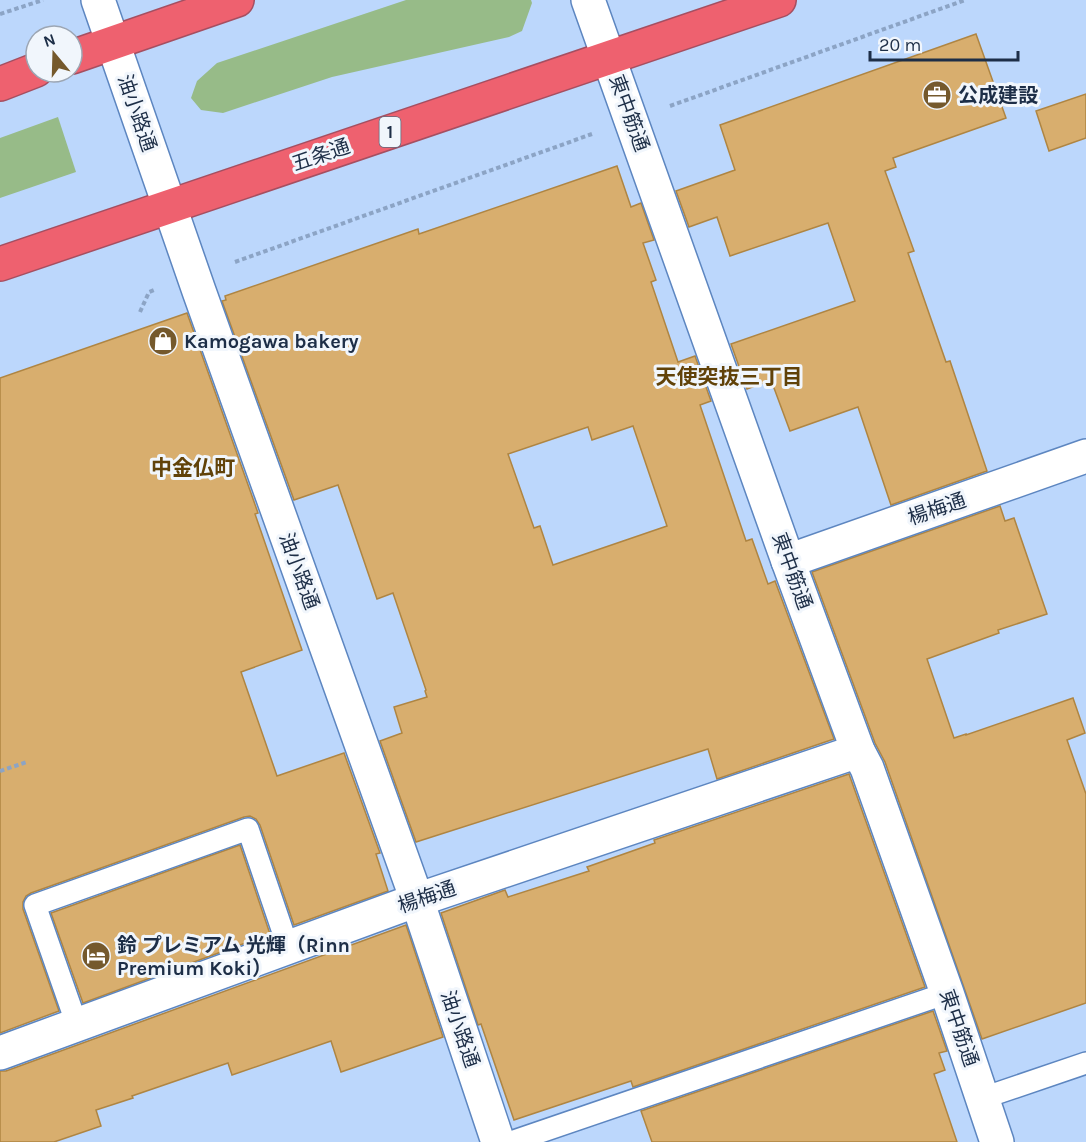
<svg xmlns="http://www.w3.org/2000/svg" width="1086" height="1142" font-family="Karla,'Noto Sans JP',sans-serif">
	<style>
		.green { fill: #97bb88 }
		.building { fill: #d8ae6e; stroke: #af8542; stroke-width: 1.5; fill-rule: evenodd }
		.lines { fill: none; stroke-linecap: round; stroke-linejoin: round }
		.lane-casing { stroke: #5d86c0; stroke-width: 24 }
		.street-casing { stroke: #5d86c0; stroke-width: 36 }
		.highway-casing { stroke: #a54f61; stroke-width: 36 }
		.path { stroke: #8ca4c5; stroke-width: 4; stroke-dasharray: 4.5 3; stroke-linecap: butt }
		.lane { stroke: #fff; stroke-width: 21 }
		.street { stroke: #fff; stroke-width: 33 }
		.highway { stroke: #ee616f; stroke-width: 33 }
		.labels { text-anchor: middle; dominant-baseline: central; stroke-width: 6; stroke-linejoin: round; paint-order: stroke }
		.shield { fill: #f1f6fc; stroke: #5d6a7d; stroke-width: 1.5 }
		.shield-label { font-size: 18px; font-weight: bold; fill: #1d2e47 }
		.poi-label { font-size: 20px; font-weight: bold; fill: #1d2e47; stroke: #f1f6fc; text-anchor: start }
		.street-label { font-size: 20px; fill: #1d2e47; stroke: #f1f6fc }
		.neighbourhood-label { font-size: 21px; font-weight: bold; fill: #614209; stroke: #f1f6fc }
	</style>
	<rect width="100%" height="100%" fill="#bcd7fc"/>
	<g class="green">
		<polygon points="406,0 531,0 532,3 522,31 509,37 332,77 223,113 201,110 191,98 197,81 217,63"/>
		<polygon points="58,117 76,172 0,198 0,138"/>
	</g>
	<g class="building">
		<polygon points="976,34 1006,118 893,158 896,167 885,171 914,251 908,253 946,362 950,361 987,471 891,505 858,407 790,431 771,380 747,389 731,344 855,301 828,223 730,256 717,217 689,227 676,191 735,170 720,125"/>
		<polygon points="1086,94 1086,138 1049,151 1036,111"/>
		<path d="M617,166l14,41 10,-4 13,37 -11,3 13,37 -5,2 27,80 17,-6 16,45 -11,4 46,136 6,-2 16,45 7,-3 59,158 -117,40 -9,-30 -292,93 -36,-101 22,-8 -8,-26 33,-10 -2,-6 1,-1 -33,-97 -16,6 -39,-114 -44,15 -72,-199 4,-1 -1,-4 193,-67 1,5zM633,426l34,100 -114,39 -13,-39 -6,2 -26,-74 80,-27 4,13z"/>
		<polygon points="187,313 258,513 255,514 302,650 241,672 277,776 344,753 380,853 376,854 388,891 294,925 260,825 256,819 250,816 244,817 31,893 26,896 23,902 23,909 59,1011 0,1033 0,378"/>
		<polygon points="1000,506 1005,521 1014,518 1047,614 998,630 999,633 927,659 954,738 966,734 966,735 1073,698 1085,733 1067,740 1086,794 1086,1003 982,1039 885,762 875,743 812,572"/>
		<polygon points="849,774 925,987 633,1087 631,1081 514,1120 481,1024 478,1025 441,913 505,890 508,897 589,871 587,867 655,843 654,840"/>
		<polygon points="240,845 270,934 83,1003 51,913"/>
		<polygon points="406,925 443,1037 341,1072 331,1041 232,1075 228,1063 132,1096 133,1098 96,1110 101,1126 54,1142 0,1142 0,1071 6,1071"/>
		<polygon points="933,1011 947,1051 939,1053 945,1070 934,1074 957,1142 652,1142 641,1111"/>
	</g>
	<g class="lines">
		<g class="lane-casing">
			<g id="lane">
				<polyline points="77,1025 35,905 248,829 288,947"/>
				<polyline points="983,1098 1086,1063"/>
				<polyline points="511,1142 947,993"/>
			</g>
		</g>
		<g class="street-casing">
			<g id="street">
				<polyline points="98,0 199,291 417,900 498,1142"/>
				<polyline points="588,0 788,561 858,751 867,768 947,993 997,1142"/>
				<polyline points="788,561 1086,456"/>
				<polyline points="0,1053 417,900 858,751"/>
			</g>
		</g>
		<g class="highway-casing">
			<g id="highway">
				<polyline points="72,57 237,0"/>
				<polyline points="0,84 36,70"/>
				<polyline points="0,264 779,0"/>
			</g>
		</g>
		<g class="path">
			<polyline points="0,14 43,0"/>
			<polyline points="670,106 965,0"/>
			<polyline points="235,262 592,134"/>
			<polyline points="140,312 149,292 154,290"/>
			<polyline points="0,771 27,762"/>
		</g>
		<use href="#lane" class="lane"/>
		<use href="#street" class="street"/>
		<use href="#highway" class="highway"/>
	</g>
	<defs>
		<g id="office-disc" transform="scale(1.5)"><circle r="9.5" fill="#75592c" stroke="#f1f6fc"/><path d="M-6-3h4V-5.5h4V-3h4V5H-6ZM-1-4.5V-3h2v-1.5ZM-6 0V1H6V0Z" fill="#fff"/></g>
		<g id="shop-disc" transform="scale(1.5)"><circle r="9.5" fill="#75592c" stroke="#f1f6fc"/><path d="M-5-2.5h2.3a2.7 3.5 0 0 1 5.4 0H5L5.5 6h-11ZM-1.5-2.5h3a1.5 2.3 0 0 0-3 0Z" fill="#fff"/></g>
		<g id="hotel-disc" transform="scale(1.5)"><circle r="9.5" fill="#75592c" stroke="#f1f6fc"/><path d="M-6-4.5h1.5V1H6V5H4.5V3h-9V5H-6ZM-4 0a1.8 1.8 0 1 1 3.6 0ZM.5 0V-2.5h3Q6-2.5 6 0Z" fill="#fff"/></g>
	</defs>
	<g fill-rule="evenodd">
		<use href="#office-disc" x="937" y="95"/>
		<use href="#shop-disc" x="163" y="341"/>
		<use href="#hotel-disc" x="96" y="956"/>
	</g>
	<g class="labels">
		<rect class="shield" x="379.5" y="117" width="21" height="30" rx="4.5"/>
		<g class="shield-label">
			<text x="390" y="132">1</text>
		</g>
		<g class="poi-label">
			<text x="958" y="95">公成建設</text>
			<text x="184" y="341">Kamogawa bakery</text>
			<text x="117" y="945">鈴 プレミアム 光輝（Rinn<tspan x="117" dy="23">Premium Koki）</tspan></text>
		</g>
		<g class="street-label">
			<text transform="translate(137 113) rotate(71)">油小路通</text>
			<text transform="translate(629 113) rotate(70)">東中筋通</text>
			<text transform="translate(321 155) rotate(-19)">五条通</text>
			<text transform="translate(937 509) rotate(-19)">楊梅通</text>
			<text transform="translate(299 571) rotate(70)">油小路通</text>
			<text transform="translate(792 571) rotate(70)">東中筋通</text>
			<text transform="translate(427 897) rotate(-19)">楊梅通</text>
			<text transform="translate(959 1028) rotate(71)">東中筋通</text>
			<text transform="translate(460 1029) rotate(71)">油小路通</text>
		</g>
		<g class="neighbourhood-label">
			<text x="729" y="377">天使突抜三丁目</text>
			<text x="193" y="468">中金仏町</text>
		</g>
	</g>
	<g transform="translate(54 54) rotate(341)"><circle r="28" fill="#f1f6fc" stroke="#9ca6b4" stroke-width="1.5"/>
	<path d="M0-4.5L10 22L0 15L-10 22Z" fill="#75592c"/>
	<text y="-9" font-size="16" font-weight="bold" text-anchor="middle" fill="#1d2e47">N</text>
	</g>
	<path d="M870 51v9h148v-9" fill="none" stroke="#1d2e47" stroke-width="3"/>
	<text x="879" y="51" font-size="18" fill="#1d2e47" stroke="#f1f6fc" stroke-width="4.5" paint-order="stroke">20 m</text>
</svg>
